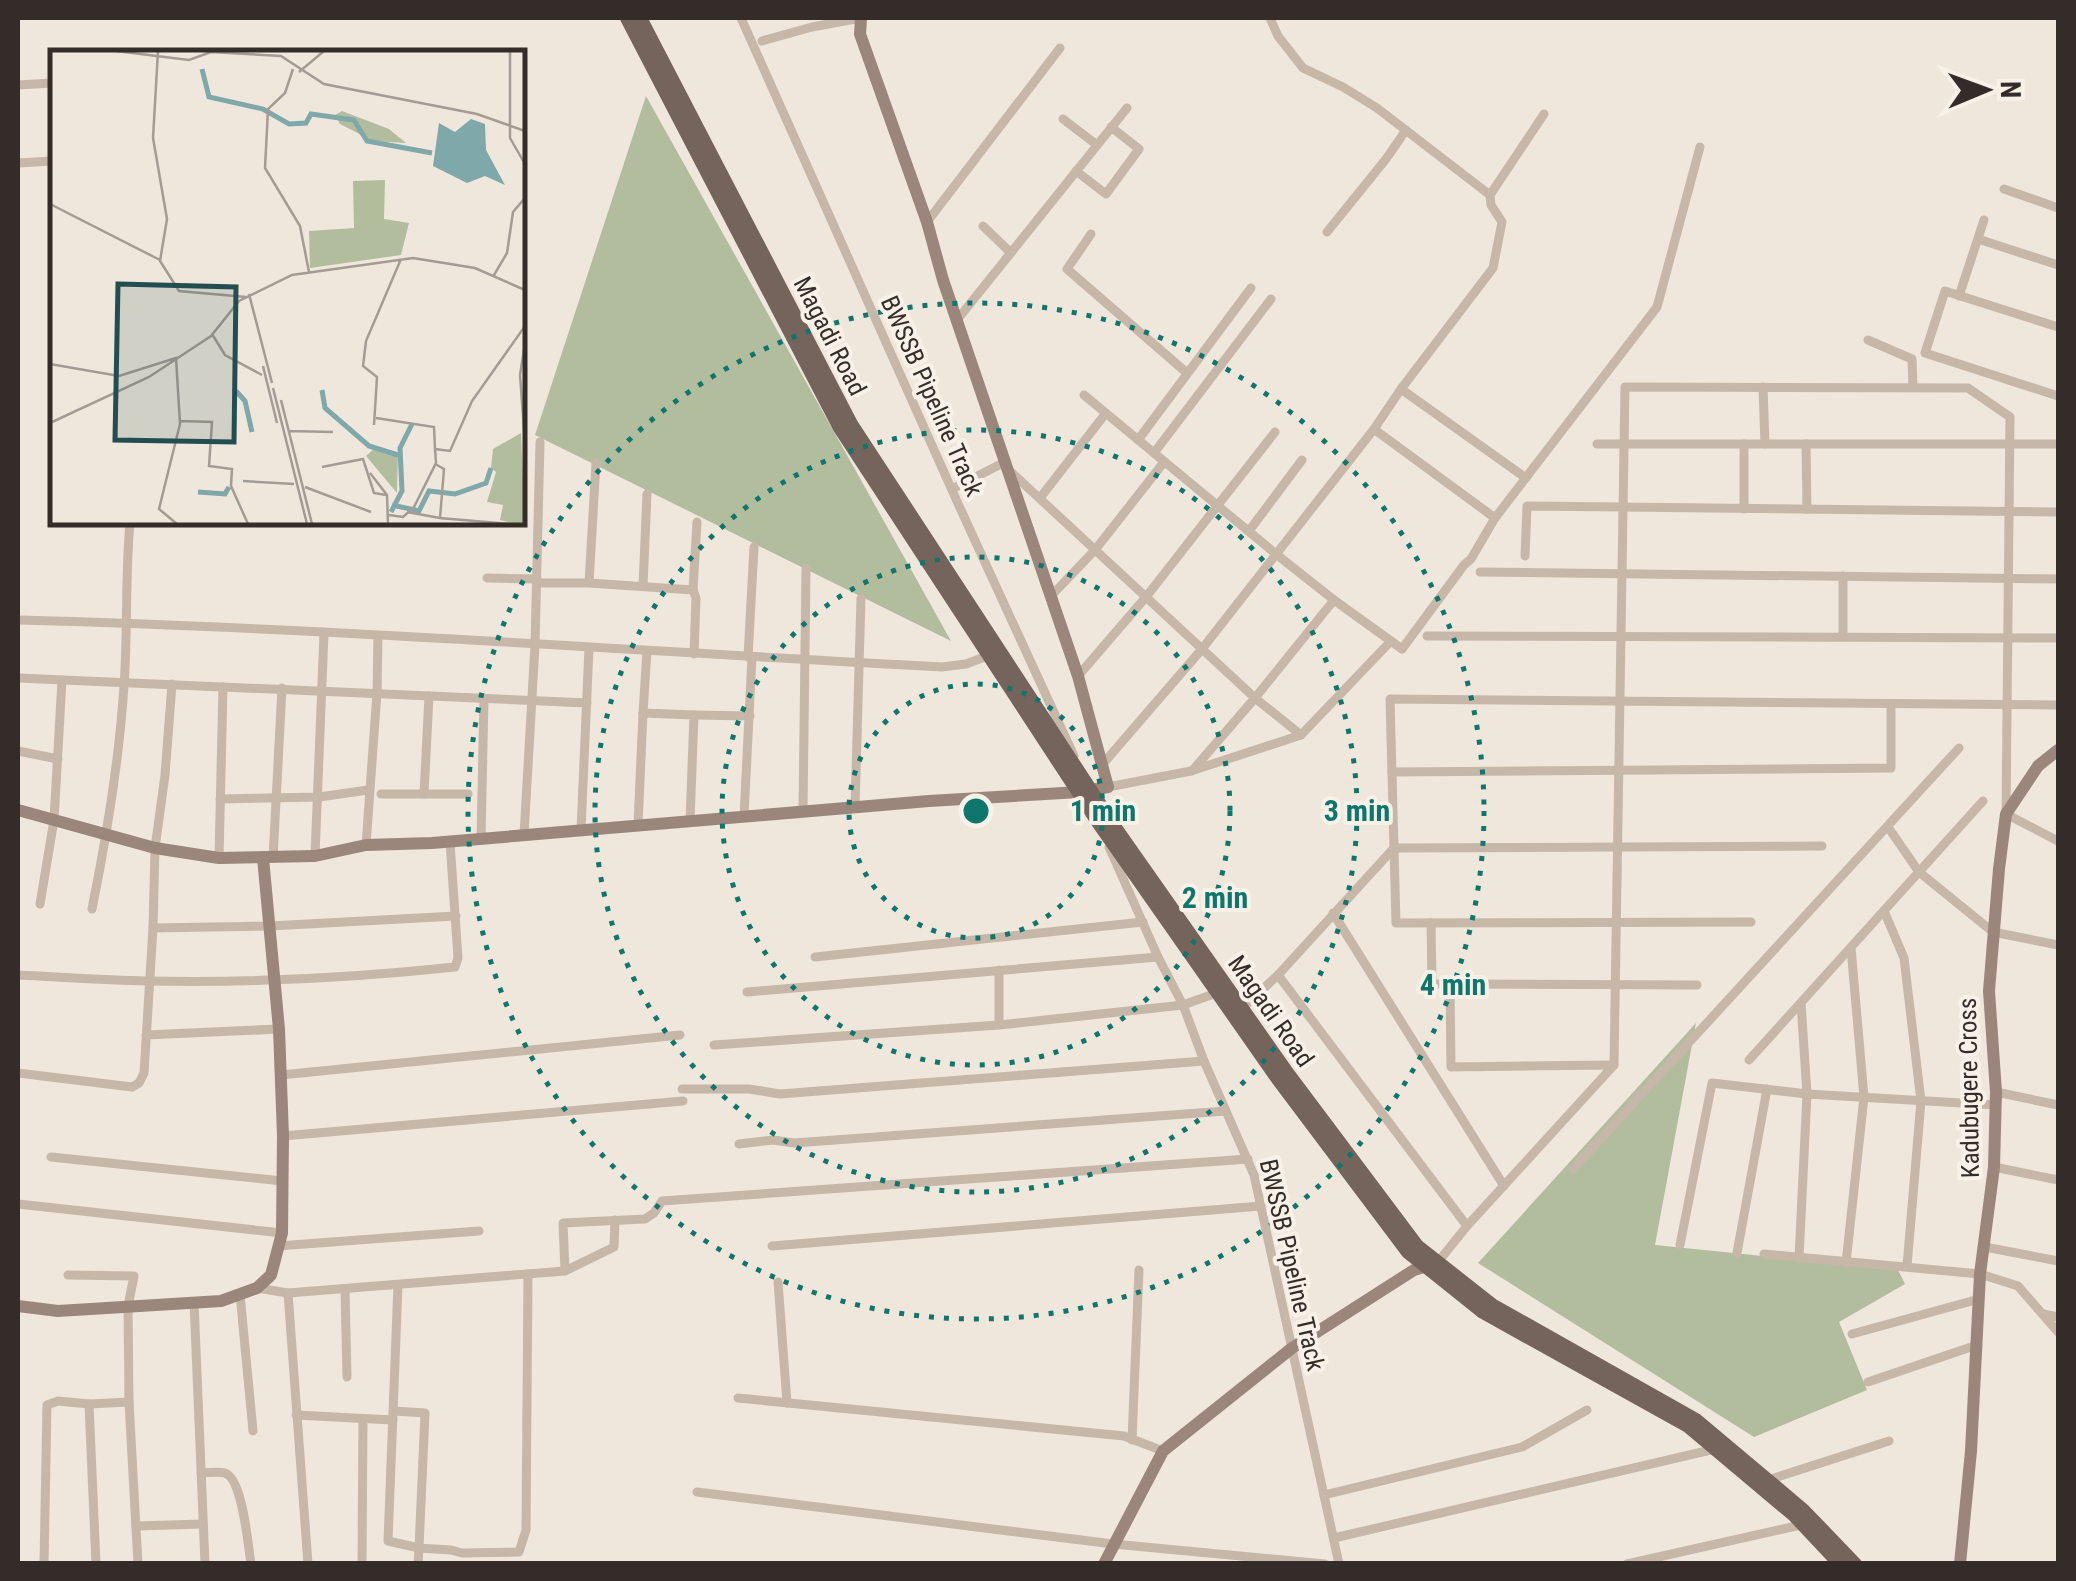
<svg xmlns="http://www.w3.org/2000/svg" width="2076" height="1581" font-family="'Roboto Condensed',sans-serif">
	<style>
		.green { fill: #b2bd9e }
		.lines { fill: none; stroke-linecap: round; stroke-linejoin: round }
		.street { stroke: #c6b7a9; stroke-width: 9 }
		.secondary { stroke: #9a867b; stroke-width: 12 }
		.primary { stroke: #75645b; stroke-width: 14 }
		.ring { fill: none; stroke: #0f766e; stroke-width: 5; stroke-dasharray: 5 10 }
		.labels { text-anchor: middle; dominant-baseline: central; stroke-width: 8; stroke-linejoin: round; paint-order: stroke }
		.street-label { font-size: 25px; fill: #342c28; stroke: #f8f1e8 }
		.inset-river { fill: none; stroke: #7ea8aa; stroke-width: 5 }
		.inset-road { fill: none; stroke: #a49c94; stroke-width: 2.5 }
		.view { fill: #224e52; fill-opacity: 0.15; stroke: #224e52; stroke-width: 5 }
		.inset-edge { fill: none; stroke: #342c28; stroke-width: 5 }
		.centre { fill: #0f766e; stroke: #f8f1e8; stroke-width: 5 }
		.ring-label { font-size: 30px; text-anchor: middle; font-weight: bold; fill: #0f766e; stroke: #f8f1e8; stroke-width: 8; stroke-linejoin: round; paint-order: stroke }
	</style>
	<rect width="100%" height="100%" fill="#efe7dc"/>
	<g class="green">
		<polygon points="646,96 951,641 535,435"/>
		<polygon points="1696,1023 1655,1245 1898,1270 1905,1284 1839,1322 1867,1390 1754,1437 1478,1263"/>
	</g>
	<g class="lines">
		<g class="street">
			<polyline points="741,18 960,508 1074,756"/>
			<polyline points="1270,18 1278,36 1303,68 1343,87 1377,108 1490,195"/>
			<polyline points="762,41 812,27 861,18"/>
			<polyline points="18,85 52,83"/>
			<polyline points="1063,119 1097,145"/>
			<polyline points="18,163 52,161"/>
			<polyline points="1076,171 1106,194 1139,149 1111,127"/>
			<polyline points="2004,189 2058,208"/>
			<polyline points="927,222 1060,48"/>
			<polyline points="983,226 1011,253"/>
			<polyline points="1327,232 1386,159 1406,130"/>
			<polyline points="1091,234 1067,269 1187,373"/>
			<polyline points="1978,239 2058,265"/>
			<polyline points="1959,296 1984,220"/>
			<polyline points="957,320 1127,108"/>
			<polyline points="2058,327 1945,291 1925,353 2058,396"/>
			<polyline points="1868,340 1912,359 1913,387"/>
			<polyline points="1763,387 1765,444"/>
			<polyline points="1401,389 1526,478"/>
			<polyline points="1084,395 1276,554 1334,600 1402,649 1464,565 1471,559 1495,518 1657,307 1700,147"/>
			<polyline points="1374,429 1495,518"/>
			<polyline points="1138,440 1251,288"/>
			<polyline points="1597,444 2058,444"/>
			<polyline points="1744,444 1744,509"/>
			<polyline points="1806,444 1807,509"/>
			<polyline points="1154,453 1271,299"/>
			<polyline points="1011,472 1255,698 1301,735"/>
			<polyline points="952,489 1005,462"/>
			<polyline points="1040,498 1106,413"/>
			<polyline points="1249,531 1302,460"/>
			<polyline points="1525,556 1527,506 2058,512"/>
			<polyline points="1480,572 2058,579"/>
			<polyline points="487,578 537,579"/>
			<polyline points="537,583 589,583 693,590 696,598 694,654"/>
			<polyline points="589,583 596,463"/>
			<polyline points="643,586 647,494"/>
			<polyline points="693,590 697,522"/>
			<polyline points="1051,596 1095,550 1164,462"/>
			<path d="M18,620c308,8 616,31 924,47l24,-3 24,-9"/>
			<polyline points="1427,636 2058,638"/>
			<polyline points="1843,637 1843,576"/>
			<polyline points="748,657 754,547"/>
			<polyline points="1078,676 1146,597 1275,432"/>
			<polyline points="18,678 587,703"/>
			<polyline points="643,713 647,651"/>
			<polyline points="694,715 750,716"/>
			<polyline points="18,751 58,759"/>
			<polyline points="1102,765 1202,649 1374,429 1401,389 1493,268 1502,222 1491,205 1490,195 1544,114"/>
			<polyline points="1192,771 1255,698 1334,600"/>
			<polyline points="1392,772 1891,768 1891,704"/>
			<polyline points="1108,787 1191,771 1301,735 1391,641"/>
			<polyline points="381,794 468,794"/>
			<polyline points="424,794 429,696"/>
			<polyline points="220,799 319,797 368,790"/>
			<polyline points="855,807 861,598"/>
			<polyline points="803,811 806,569"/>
			<polyline points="744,816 752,657"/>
			<polyline points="638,825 643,713 694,715 690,821"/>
			<polyline points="1888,827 1919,872 1993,932 2058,945"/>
			<polyline points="581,830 589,648"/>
			<polyline points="524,835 535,645 540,442"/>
			<polyline points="481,839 484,698"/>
			<polyline points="366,845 377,693 378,636"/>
			<polyline points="1109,847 1158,957 1183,1005 1204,1061 1254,1175 1339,1564"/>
			<polyline points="315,856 324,633"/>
			<polyline points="219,858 223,687"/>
			<polyline points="273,858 282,688"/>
			<polyline points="40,904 54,820 62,680"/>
			<path d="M92,909c15,-74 27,-148 32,-223 4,-55 1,-109 6,-164"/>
			<polyline points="1884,911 1904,958 1921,1101 1907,1266"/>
			<polyline points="1333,913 1504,1186"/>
			<polyline points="1751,922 1396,923 1390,699 2058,705"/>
			<polyline points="1431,923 1432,984 1450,984 1451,1067 1614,1065"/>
			<polyline points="153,928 270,926 456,916"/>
			<polyline points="815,957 1143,922"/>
			<polyline points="999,970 999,1025"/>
			<path d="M18,975c43,2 86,5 130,6 102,2 205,-3 307,-14l3,-9 -8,-116"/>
			<polyline points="1278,975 1467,1226"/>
			<polyline points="1450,984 1697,985"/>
			<polyline points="747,992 1158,957"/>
			<polyline points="1240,1010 1278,975 1394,848 1822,846"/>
			<polyline points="146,1035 279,1029"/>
			<polyline points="714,1045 999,1025 1183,1005 1222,991"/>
			<polyline points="1749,1060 1983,801"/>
			<polyline points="18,1073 132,1087 139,1083 144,1073 153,928 155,848 165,775 172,684"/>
			<polyline points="281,1075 680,1035"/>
			<polyline points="682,1089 749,1089 780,1094 1204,1061"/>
			<polyline points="1996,1092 2058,1105"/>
			<polyline points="283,1136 683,1101"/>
			<polyline points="739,1144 773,1140 794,1143 1226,1111"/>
			<polyline points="51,1157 282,1181"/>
			<polyline points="1994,1167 2058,1180"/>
			<polyline points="1573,1169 1959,748"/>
			<polyline points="18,1204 282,1233"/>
			<polyline points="1680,1245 1712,1083 1807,1094 1801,1003"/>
			<polyline points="278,1246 479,1231"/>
			<polyline points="772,1246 1261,1206"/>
			<polyline points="1985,1247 2058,1261"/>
			<polyline points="1737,1253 1767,1089"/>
			<polyline points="1764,1254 1980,1274 2018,1286 2058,1332"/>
			<polyline points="1799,1258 1807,1094 1996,1105"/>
			<polyline points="1438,1262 1467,1226 1614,1065 1625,387 1968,388 2010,417 2006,814 2058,841"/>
			<polyline points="1846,1263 1864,1097 1851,948"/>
			<polyline points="565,1271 563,1223 645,1219 654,1213 662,1201 1248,1159"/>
			<polyline points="68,1275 134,1276 128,1306 129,1402 138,1564"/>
			<polyline points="778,1282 787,1403"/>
			<polyline points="398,1285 388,1541 419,1548 418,1564"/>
			<polyline points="257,1288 288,1293 565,1271 614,1247 615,1220"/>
			<polyline points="345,1289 347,1377"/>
			<polyline points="288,1293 308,1564"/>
			<polyline points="240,1294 253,1431"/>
			<polyline points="194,1302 205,1564"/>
			<polyline points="2043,1314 2058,1317"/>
			<polyline points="1852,1334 1979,1299"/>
			<polyline points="1868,1382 1977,1345"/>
			<polyline points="738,1398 1124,1436 1163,1451"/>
			<polyline points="89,1404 96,1564"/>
			<polyline points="394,1411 425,1413 419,1548 451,1550 462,1553 519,1552 526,1530 528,1274"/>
			<polyline points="296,1415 393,1420"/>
			<polyline points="1132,1440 1139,1270"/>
			<path d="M201,1473c7,0 18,-2 24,0 18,6 23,73 26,91"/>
			<polyline points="1768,1480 1889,1441"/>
			<polyline points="697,1492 1113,1544 1325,1564"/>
			<polyline points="1324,1495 1522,1447 1587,1410"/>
			<polyline points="136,1526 203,1524"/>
			<polyline points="1334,1538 1715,1449"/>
			<polyline points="44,1564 47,1405 58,1401 89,1404 129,1402"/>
			<polyline points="362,1564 363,1419"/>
			<polyline points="1627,1564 1805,1524"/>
		</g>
		<g class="secondary">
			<polyline points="18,810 155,848 219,858 315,856 366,845 432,843 929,801 1079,792 1108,787 1078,676 943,280 927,222 860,34 861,18"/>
			<polyline points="18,1306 58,1311 221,1301 257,1288 271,1275 282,1233 283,1136 279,1029 263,858"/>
			<polyline points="1104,1564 1163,1451 1292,1348 1414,1270 1431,1265"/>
			<polyline points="1960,1564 1971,1451 1980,1274 1994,1167 1996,1092 1989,991 1999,869 2006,814 2038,766 2058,750"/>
		</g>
		<g class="primary">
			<polyline points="627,18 840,428 1098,822 1278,1079 1408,1252 1483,1312 1688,1426 1794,1515 1840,1564"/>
			<polyline points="640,18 851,424 1116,829 1288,1074 1417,1246 1492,1305 1696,1420 1803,1510 1855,1564"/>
		</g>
	</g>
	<g class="ring">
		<circle cx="976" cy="811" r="127"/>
		<circle cx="976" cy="811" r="254"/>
		<circle cx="976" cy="811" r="381"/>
		<circle cx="976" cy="811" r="508"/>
	</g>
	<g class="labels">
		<g class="street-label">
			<text transform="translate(830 336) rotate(63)">Magadi Road</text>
			<text transform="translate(932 396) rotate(66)">BWSSB Pipeline Track</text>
			<text transform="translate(1271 1011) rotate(55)">Magadi Road</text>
			<text transform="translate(1969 1088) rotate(-91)">Kadubugere Cross</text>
			<text transform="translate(1292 1265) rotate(77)">BWSSB Pipeline Track</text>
		</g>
	</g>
	<g transform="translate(50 50)">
		<rect width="475" height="475" fill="#efe7dc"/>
		<path d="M292,61l47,18 17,14 -33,-2 -33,-17 -5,-9zM335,130l-1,39 25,4 -8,32 -91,13 -1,-37 45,-3 -1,-47zM471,383l4,91h-9l-16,-4 3,-15 -16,-3 9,-30 -5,-4 2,-19zM325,398l23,5 -1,40 -31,-37z" fill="#b2bd9e"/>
		<path d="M421,69l14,5 1,26 19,35 -20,-9 -18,7 -34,-17 6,-43 16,9z" fill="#7ea8aa"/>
		<path class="inset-river" d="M152,19l7,28 54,12 26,15 17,-1 5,-9 43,6 13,21 65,12M272,340l3,18 44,38 29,9M186,341l9,10 7,31M148,442l27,2 4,-7M342,455l27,6 10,-20 26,3 31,-11 5,-15M341,462l11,-21 -2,-43 12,-24"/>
		<path class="inset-road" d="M66,1l73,9 22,-8 70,4 43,28 153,30 48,17M108,1l-5,87 14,81 -7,42 19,30 67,6M460,1v87l15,26M243,19l-8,24 -17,16 -3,59 35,58 9,46M249,22l25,-21M0,154l110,56M444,225l13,-22 6,-41 12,-14M199,244l23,89M162,284l13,21 37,20M475,293l-5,32 5,69M0,314l69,12 57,-18 4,66 -21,85 18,15M213,316l14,57M223,338l34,136M231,350l31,124M326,368l58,9 1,22M130,371l32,1 -3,44 23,3 -1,17 17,38M0,373l99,-46 62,-41 28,-35 53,-26 121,-17 62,10 50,22M324,375l3,-48 -14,-11 3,-25 35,-82M239,381l44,1M385,414l9,5 -4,49 70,6M272,417l41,-8 11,34 12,2M320,423l17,22 1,29M193,431l51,3M255,437l66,25M357,462l33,6M339,465l14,2 11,-10 22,-44 -1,-14 15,2 22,-50 53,-75"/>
		<path class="view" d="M68,234l118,3 -2,155 -119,-2z"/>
		<rect width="475" height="475" class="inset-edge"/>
	</g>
	<circle cx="976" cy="811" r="15" class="centre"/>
	<g class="ring-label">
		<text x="1103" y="821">1 min</text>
		<text x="1357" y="821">3 min</text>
		<text x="1215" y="908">2 min</text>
		<text x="1453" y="995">4 min</text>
	</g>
	<rect width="2076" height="1581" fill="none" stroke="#342c28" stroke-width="40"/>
	<g transform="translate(1986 90) rotate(89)" stroke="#f8f1e8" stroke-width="8" paint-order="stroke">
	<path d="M0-8L18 38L0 25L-18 38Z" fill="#342c28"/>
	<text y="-15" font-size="28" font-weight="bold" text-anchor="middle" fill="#342c28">N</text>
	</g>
</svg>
